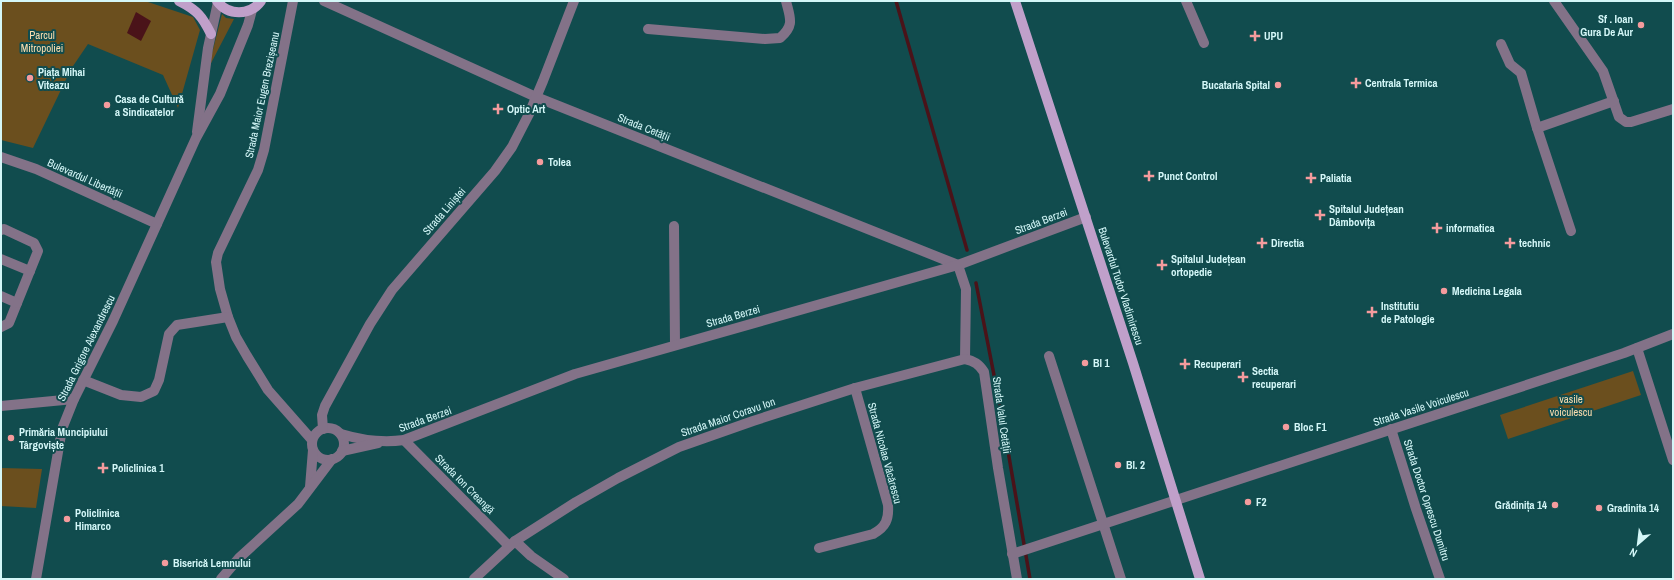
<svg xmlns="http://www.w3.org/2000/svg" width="1674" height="580" font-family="'Archivo Narrow',sans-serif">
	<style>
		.green { fill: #6b4f1e }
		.water { fill: #4a1319 }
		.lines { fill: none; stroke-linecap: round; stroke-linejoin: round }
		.stream { stroke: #4a1319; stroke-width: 3.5 }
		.minor { stroke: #837288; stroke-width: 10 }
		.major { stroke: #c0a0ca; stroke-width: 10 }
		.poi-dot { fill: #f59b9d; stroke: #114c4e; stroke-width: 1.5 }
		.labels { text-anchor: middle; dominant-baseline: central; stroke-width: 4; stroke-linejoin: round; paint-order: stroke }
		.poi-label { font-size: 11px; font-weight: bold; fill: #d4f7f8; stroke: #114c4e; text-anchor: start }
		.park-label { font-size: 11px; fill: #fbddaf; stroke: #114c4e }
		.street-label { font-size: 11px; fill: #d4f7f8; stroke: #114c4e }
	</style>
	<rect width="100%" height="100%" fill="#114c4e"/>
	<g class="green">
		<polygon points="1,1 145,1 193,17 200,30 178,108 163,75 88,44 71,69 33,148 1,140"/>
		<polygon points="222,14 226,18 234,19 208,69"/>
		<polygon points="1633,371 1641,395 1508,439 1500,415"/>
		<polygon points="1,468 42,469 36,508 1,506"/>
	</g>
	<polygon class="water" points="136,12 151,21 141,41 127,33"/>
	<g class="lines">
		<g class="stream">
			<polyline points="896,1 967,250"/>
			<polyline points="976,283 1002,416 1030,579"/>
		</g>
		<g class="minor">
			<polyline points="293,1 264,150 258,170 218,253 216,262 220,289 228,317 236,337 247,356 268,390 312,440"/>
			<polyline points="324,1 536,97 958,265"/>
			<polyline points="1186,1 1204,43"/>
			<polyline points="1554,1 1603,71 1619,117 1626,122 1631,122 1673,109"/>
			<path d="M648,29l117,10 15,-1c15,-13 10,-20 6,-37"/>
			<polyline points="1501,44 1510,64 1521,73 1537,128 1571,231"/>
			<polyline points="1537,128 1614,101"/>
			<polyline points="197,132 208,48 218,2"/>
			<polyline points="1,157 36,169 157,224"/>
			<polyline points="674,226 675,345"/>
			<polyline points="1,230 4,229 34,243 38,251 9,323 1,327"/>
			<polyline points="1,259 30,271"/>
			<polyline points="958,265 966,289 965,359"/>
			<polyline points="1,296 17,303"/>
			<polyline points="1637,348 1673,460"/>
			<polyline points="1049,356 1121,579"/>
			<path d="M965,359c9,2 14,5 19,13l14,96 19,111"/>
			<polyline points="83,380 121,395 141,397 154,391 159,380 169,334 177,325 228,317"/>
			<polyline points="1,406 74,399"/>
			<circle cx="328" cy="444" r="16"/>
			<polyline points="323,429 322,415 325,406 370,324 392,290 495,171 512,147 529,114 543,81 574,1"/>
			<polyline points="1391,429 1416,509 1440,579"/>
			<path d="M341,434c20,6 42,9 63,6l171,-66 383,-109 128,-48"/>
			<polyline points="404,440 509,546"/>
			<polyline points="342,451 378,443"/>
			<polyline points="310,487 313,450"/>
			<polyline points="515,541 531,556 564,579"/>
			<path d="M819,548l54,-14c13,-7 16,-15 15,-29l-33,-117"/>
			<polyline points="1012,554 1624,353 1673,334"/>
			<polyline points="36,579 62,429 74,399 113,321 196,138 220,94 248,25 252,10"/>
			<polyline points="221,579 239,558 298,504 332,459"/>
			<polyline points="474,579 515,541 576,502 618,478 679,447 753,421 855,388 965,359"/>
		</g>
		<g class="major">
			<path d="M179,1c18,9 23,15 32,33"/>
			<path d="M217,1c11,15 33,15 44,0"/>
			<polyline points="1015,1 1133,363 1200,579"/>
		</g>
	</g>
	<g class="poi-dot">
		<circle cx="1641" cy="25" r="4"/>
		<path d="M1253 30h4v4h4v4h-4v4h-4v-4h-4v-4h4z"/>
		<circle cx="30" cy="78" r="4"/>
		<path d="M1354 77h4v4h4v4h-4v4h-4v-4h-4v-4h4z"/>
		<circle cx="1278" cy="85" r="4"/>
		<circle cx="107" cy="105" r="4"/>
		<path d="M496 103h4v4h4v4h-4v4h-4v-4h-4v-4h4z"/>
		<circle cx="540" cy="162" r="4"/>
		<path d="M1147 170h4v4h4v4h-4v4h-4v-4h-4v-4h4z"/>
		<path d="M1309 172h4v4h4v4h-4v4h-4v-4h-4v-4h4z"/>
		<path d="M1318 209h4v4h4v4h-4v4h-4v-4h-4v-4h4z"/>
		<path d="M1435 222h4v4h4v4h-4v4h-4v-4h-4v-4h4z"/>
		<path d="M1260 237h4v4h4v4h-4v4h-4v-4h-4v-4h4z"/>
		<path d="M1508 237h4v4h4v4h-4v4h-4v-4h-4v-4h4z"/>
		<path d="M1160 259h4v4h4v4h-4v4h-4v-4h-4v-4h4z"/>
		<circle cx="1444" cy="291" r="4"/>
		<path d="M1370 306h4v4h4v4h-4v4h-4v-4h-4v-4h4z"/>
		<circle cx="1085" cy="363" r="4"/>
		<path d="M1183 358h4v4h4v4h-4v4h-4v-4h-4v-4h4z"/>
		<path d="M1241 371h4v4h4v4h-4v4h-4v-4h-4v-4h4z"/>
		<circle cx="1286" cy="427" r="4"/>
		<circle cx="11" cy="438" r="4"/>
		<circle cx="1118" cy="465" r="4"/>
		<path d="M101 462h4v4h4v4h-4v4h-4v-4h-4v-4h4z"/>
		<circle cx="1248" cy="502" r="4"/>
		<circle cx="1555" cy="505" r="4"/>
		<circle cx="1599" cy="508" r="4"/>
		<circle cx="67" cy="519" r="4"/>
		<circle cx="165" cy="563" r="4"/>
	</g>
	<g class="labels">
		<g class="poi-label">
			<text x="1633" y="19" text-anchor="end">Sf . Ioan<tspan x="1633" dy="13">Gura De Aur</tspan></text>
			<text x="1264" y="36">UPU</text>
			<text x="38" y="72">Piața Mihai<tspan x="38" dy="13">Viteazu</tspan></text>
			<text x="1365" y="83">Centrala Termica</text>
			<text x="1270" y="85" text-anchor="end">Bucataria Spital</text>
			<text x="115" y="99">Casa de Cultură<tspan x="115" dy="13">a Sindicatelor</tspan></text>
			<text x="507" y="109">Optic Art</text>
			<text x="548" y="162">Tolea</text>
			<text x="1158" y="176">Punct Control</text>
			<text x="1320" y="178">Paliatia</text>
			<text x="1329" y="209">Spitalul Județean<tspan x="1329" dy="13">Dâmbovița</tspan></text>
			<text x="1446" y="228">informatica</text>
			<text x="1271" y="243">Directia</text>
			<text x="1519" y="243">technic</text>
			<text x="1171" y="259">Spitalul Județean<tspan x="1171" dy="13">ortopedie</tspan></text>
			<text x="1452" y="291">Medicina Legala</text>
			<text x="1381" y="306">Institutiu<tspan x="1381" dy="13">de Patologie</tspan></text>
			<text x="1093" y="363">Bl 1</text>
			<text x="1194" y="364">Recuperari</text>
			<text x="1252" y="371">Sectia<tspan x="1252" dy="13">recuperari</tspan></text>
			<text x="1294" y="427">Bloc F1</text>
			<text x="19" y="432">Primăria Muncipiului<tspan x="19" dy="13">Târgoviște</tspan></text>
			<text x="1126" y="465">Bl. 2</text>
			<text x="112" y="468">Policlinica 1</text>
			<text x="1256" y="502">F2</text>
			<text x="1547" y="505" text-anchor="end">Grădinița 14</text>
			<text x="1607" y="508">Gradinita 14</text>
			<text x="75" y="513">Policlinica<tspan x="75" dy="13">Himarco</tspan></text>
			<text x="173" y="563">Biserică Lemnului</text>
		</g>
		<g class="park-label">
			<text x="42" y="35">Parcul<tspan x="42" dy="13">Mitropoliei</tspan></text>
			<text x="1571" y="399">vasile<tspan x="1571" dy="13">voiculescu</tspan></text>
		</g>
		<g class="street-label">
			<text transform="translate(262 95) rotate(-78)">Strada Maior Eugen Brezișeanu</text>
			<text transform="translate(644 127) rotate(22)">Strada Cetății</text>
			<text transform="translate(85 178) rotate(24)">Bulevardul Libertății</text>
			<text transform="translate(444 211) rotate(-49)">Strada Liniștei</text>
			<text transform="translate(1041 221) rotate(-21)">Strada Berzei</text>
			<text transform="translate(1121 286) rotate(72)">Bulevardul Tudor Vladimirescu</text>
			<text transform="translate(733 316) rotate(-16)">Strada Berzei</text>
			<text transform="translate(86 348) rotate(-64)">Strada Grigore Alexandrescu</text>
			<text transform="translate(1421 407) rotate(-18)">Strada Vasile Voiculescu</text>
			<text transform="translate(1002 415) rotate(82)">Strada Valul Cetății</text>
			<text transform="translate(728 417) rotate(-19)">Strada Maior Coravu Ion</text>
			<text transform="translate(425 419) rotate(-20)">Strada Berzei</text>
			<text transform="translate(885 453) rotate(75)">Strada Nicolae Văcărescu</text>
			<text transform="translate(465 484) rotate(45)">Strada Ion Creangă</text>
			<text transform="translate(1427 500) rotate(72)">Strada Doctor Oprescu Dumitru</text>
		</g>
	</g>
	<rect width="1674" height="580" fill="none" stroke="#d4f7f8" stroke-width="4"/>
	<g transform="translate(1638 544) rotate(208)" stroke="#114c4e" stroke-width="3" paint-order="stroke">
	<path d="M0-3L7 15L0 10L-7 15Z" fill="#d4f7f8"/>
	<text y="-6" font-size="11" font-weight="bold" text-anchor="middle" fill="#d4f7f8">N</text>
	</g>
</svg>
